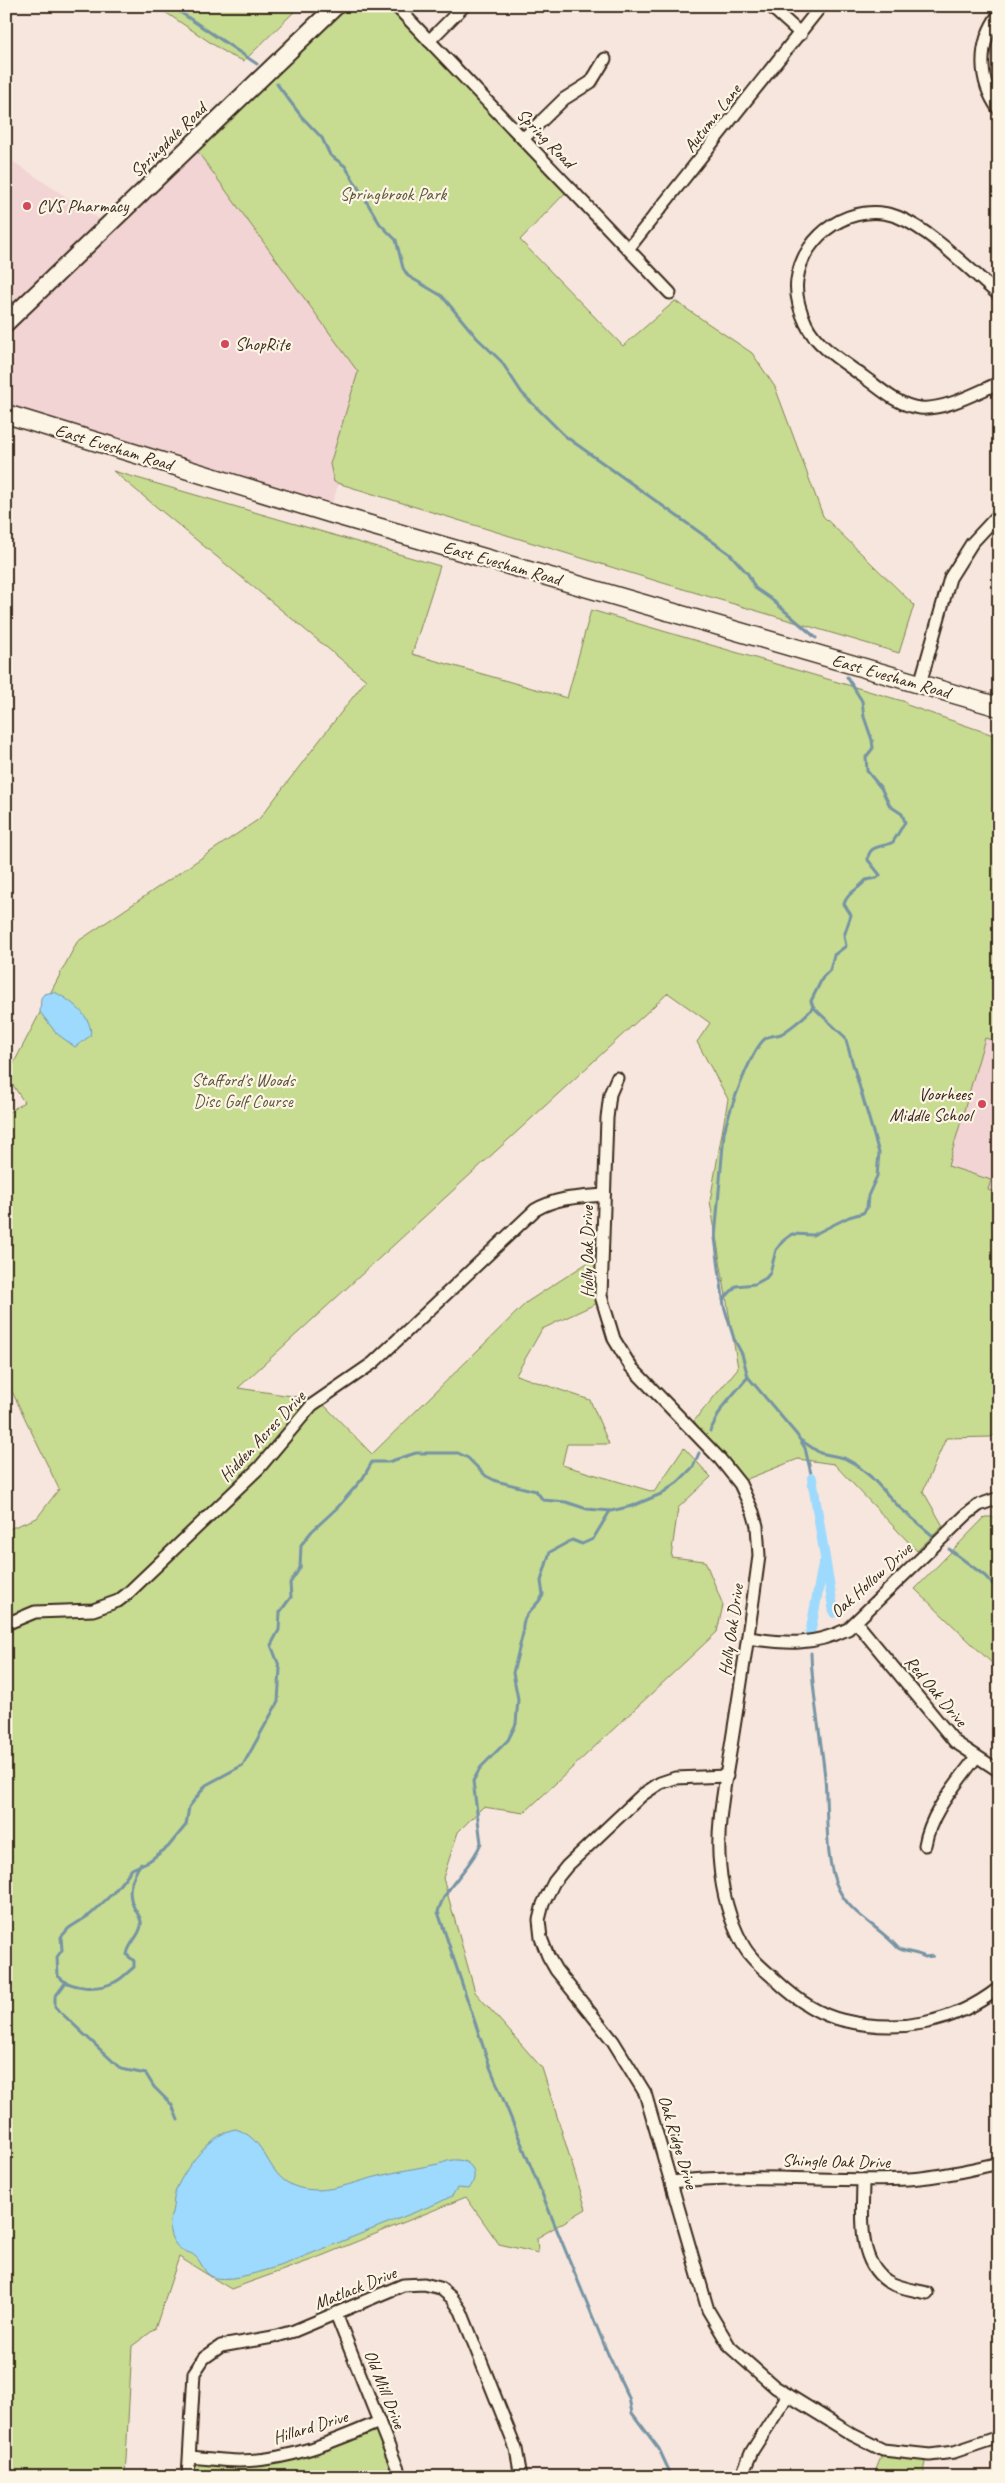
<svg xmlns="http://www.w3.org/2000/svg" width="1005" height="2483" font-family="Caveat,sans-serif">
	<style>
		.built { fill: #f1d4d3 }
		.green { fill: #c7db91; stroke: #818258 }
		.water { fill: #9ddafe; stroke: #7694a4 }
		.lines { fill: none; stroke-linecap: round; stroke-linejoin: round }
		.stream { stroke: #7694a4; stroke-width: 3 }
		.canal { stroke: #9ddafe; stroke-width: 10 }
		.street-casing { stroke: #3b2a1e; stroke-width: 15 }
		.secondary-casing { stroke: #3b2a1e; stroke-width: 20 }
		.primary-casing { stroke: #3b2a1e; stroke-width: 21 }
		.street { stroke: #fcf5e5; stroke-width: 11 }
		.secondary { stroke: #fcf5e5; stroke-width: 16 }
		.primary { stroke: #fcf5e5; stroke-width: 18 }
		.poi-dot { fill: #d1495b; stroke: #fcf5e5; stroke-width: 2 }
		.labels { text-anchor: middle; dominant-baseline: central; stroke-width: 4.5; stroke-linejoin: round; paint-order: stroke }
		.street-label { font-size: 18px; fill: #3b2a1e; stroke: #fcf5e5 }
		.park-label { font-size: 18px; fill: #5e563b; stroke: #fcf5e5 }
		.poi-label { font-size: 18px; fill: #3b2a1e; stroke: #fcf5e5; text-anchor: start }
	</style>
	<rect width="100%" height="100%" fill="#f7e6dd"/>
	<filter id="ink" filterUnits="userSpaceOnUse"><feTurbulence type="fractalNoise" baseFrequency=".02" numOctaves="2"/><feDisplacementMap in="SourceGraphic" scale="10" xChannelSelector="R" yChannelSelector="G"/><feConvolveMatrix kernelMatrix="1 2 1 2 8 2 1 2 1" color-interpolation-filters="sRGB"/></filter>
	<g filter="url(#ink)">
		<g class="built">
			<polygon points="192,144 374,376 329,513 6,414 6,157 108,225"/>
			<polygon points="985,1038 999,1042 999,1193 988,1190 990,1180 948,1167"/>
		</g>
		<g class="green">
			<polygon points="156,6 300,6 244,61 229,55"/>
			<polygon points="336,6 396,6 570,188 520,240 623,346 675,301 752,353 775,387 823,516 914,605 899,653 663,583 334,482 330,464 358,372 192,144"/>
			<polygon points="113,471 440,566 412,654 567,698 591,610 906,702 907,705 999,737 999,1042 985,1038 948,1166 991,1180 988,1190 999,1193 999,1431 991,1437 946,1438 923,1491 943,1526 917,1551 834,1464 798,1459 737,1483 694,1421 738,1368 710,1201 728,1099 697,1042 710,1023 668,993 238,1388 319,1400 372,1454 527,1302 601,1254 604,1300 542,1329 516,1375 590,1400 609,1444 567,1444 562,1465 654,1492 684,1448 711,1477 678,1508 671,1557 705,1561 723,1605 717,1632 524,1813 483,1807 458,1832 443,1878 475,1992 542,2068 586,2209 537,2238 538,2253 499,2244 466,2197 314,2259 231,2289 179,2257 155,2329 132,2346 125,2477 6,2477 6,1530 37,1518 59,1489 6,1379 6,1114 24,1102 7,1076 77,942 259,819 366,680"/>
			<polygon points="985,1517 999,1517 999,1670 915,1589"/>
			<polygon points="379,2422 401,2477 188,2477 190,2457 286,2456"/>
			<polygon points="885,2447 928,2453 923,2477 873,2477"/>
		</g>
		<g class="water">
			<path d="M54,992c14,6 41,26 36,44l-15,11 -19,-14 -16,-21 1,-14 3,-4z"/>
			<path d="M236,2129c39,13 26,60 80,61 20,0 43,-9 63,-14 20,-5 39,-8 59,-12 6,-1 12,-5 19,-4 17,1 22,16 12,29l-12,-1 -5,8 -14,7 -158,63c-19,5 -45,15 -64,12 -13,-3 -13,-15 -21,-22 -7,-6 -13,-2 -21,-14 -6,-10 -5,-19 -2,-30 2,-7 1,-15 4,-22 8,-21 36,-58 60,-61z"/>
		</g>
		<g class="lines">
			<g class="stream">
				<polyline points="171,6 257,64"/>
				<polyline points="277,84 301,116 322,138 330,155 345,166 380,224 396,240 403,268 408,276 442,296 477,338 501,361 522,393 565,436 730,554 748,574 755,588 771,599 816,638"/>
				<path d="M723,1300l13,-14 19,-2 11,-6 4,-5 6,-23 7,-9 9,-7 21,1 36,-18 14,-4 4,-5 1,-12 9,-20 2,-23 -34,-116 -32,-30 -2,-6 12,-24 7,-7 4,-15 12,-9 -2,-10 7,-21 -7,-11c3,-11 15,-15 22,-24l11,-2 3,-3 -12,-15c0,-16 15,-12 25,-18l12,-20 -3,-8 -12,-8 -9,-18 -14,-17 -1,-14 7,-9 -1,-8 -8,-23 -2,-16 -15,-24"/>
				<polyline points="710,1431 723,1406 748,1377"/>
				<polyline points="802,1441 820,1453 844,1458 855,1464 871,1477 900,1508 933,1536"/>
				<path d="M812,1478l-7,-30 -8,-13 -49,-58 -6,-23 -8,-15 -10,-33 -9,-68 9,-105c4,-18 27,-85 42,-95 4,-3 10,-2 15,-4 7,-4 28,-20 32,-27"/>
				<path d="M610,1511l-17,28 -11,5 -10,-4 -22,12 -1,3 -8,26 2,14c-7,14 -23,18 -20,38l-10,40 5,26 -2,25 -8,16 -27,27 -8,14 8,62c-10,26 -36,42 -43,69l52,155 118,287 21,44 3,15 27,36 13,28"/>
				<polyline points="949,1549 985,1576 999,1591"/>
				<path d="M811,1653c1,42 10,83 14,125 3,31 -1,85 14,112 13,26 41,37 59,58 8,5 18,4 27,9l8,-1"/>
				<path d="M141,1863c-10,16 -16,30 -5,48 3,5 6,9 5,15 -2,11 -13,18 -14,29l7,6v6c-5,4 -12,12 -19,15 -16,8 -44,8 -57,-6l-1,-19 5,-7 -1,-13 8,-9 22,-14 22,-21 19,-24 17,-8 19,-14 18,-22 3,-18 17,-22 37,-20 35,-63 2,-34 -9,-23 8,-15 1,-18 11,-15 -1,-14 10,-15 1,-23 11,-14 26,-24 25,-29 9,-16h16l28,-9h42l10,5 18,18 10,5 40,10 7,9 23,2 21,7 24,2 21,-5 29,-12 17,-12 15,-15 6,-14"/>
				<polyline points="66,1982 55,1997 55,2007 121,2069 146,2074 154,2087 172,2105 178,2120"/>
			</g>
			<g class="canal">
				<polyline points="812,1478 834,1613"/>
				<polyline points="810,1634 823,1564"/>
			</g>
			<g class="street-casing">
				<g id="street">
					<polyline points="396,6 670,293"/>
					<polyline points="770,6 801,34"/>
					<path d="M999,14c-22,30 -21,67 0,96"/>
					<polyline points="429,41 464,6"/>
					<polyline points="523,139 564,99 591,82 605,59"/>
					<polyline points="628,249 821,6"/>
					<path d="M999,295c-28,-24 -68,-65 -101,-78 -45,-17 -95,17 -101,63 -2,14 3,31 9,44 11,23 39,39 58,53 17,12 34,29 56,31 26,2 55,-15 79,-25"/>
					<polyline points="920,684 950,578 972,543 999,514"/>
					<path d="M617,1078l-7,16 -3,24 -6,178 13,43 17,28 89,92 20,25 13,28 4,14 2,30c-8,61 -17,122 -27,184 -6,39 -17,88 -12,127 2,25 10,54 22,76 8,16 23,27 36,39 18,17 39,32 64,38 56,14 111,4 157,-32"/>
					<polyline points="856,1622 955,1742 999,1771"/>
					<path d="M6,1624l29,-12 58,-2 25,-9 9,-7 132,-126 53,-63 61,-42 162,-153c22,-13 44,-13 69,-15"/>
					<path d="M748,1638c39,6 64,8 100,-9l118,-114 13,-10 20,-7"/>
					<polyline points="727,1776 675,1778 660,1783 642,1795 567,1866 554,1882 543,1904 539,1920 541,1938 548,1956 556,1970 613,2041 645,2093 708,2310 730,2347 775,2387 853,2435 883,2450 930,2455 954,2452 999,2437"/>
					<path d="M925,1845c6,-34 31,-60 51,-88"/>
					<path d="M863,2180c0,32 -7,80 24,101 11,7 27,9 40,12"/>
					<path d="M672,2182c79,-10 158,1 237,-3 30,-2 60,-9 90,-16"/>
					<polyline points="336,2314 401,2477"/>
					<path d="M190,2457c16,1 33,4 49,4 49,0 96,-20 140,-39"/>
					<polyline points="188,2477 194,2373 204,2358 221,2346 273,2337 294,2331 403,2285 424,2284 440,2288 452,2298 461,2311 516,2449 521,2477"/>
					<polyline points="741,2477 752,2451 788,2395"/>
				</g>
			</g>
			<g class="secondary-casing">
				<polyline id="secondary" points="6,323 336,6"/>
			</g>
			<g class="primary-casing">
				<polyline id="primary" points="6,414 329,513 999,707"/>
			</g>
			<use href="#street" class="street"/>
			<use href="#secondary" class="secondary"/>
			<use href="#primary" class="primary"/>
		</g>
	</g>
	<g class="poi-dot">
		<circle cx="27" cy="206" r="5"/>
		<circle cx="225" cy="344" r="5"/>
		<circle cx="982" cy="1104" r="5"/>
	</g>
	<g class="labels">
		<g class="street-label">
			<text transform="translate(712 118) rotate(-52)">Autumn Lane</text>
			<text transform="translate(546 138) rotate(46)">Spring Road</text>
			<text transform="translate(168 140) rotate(-44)">Springdale Road</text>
			<text transform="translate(114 447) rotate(17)">East Evesham Road</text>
			<text transform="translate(502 563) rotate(16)">East Evesham Road</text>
			<text transform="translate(891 676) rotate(16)">East Evesham Road</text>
			<text transform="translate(587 1252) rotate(-90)">Holly Oak Drive</text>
			<text transform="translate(262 1436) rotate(-47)">Hidden Acres Drive</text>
			<text transform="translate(871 1580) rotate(-42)">Oak Hollow Drive</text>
			<text transform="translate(731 1630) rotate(-82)">Holly Oak Drive</text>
			<text transform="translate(936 1691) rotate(50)">Red Oak Drive</text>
			<text transform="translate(678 2142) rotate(73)">Oak Ridge Drive</text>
			<text transform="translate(836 2161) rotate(1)">Shingle Oak Drive</text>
			<text transform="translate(355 2288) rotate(-22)">Matlack Drive</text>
			<text transform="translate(385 2389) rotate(68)">Old Mill Drive</text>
			<text transform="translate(310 2427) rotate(-17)">Hillard Drive</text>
		</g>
		<g class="park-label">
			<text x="393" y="194">Springbrook Park</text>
			<text x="243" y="1080">Stafford's Woods<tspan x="243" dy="21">Disc Golf Course</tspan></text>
		</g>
		<g class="poi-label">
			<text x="37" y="206">CVS Pharmacy</text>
			<text x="235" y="344">ShopRite</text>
			<text x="972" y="1094" text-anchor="end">Voorhees<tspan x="972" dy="21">Middle School</tspan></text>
		</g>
	</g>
	<rect width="1005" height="2483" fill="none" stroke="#fcf5e5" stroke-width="25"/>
	<rect x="12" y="12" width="980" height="2458" fill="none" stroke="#3b2a1e" stroke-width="2" filter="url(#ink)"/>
</svg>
